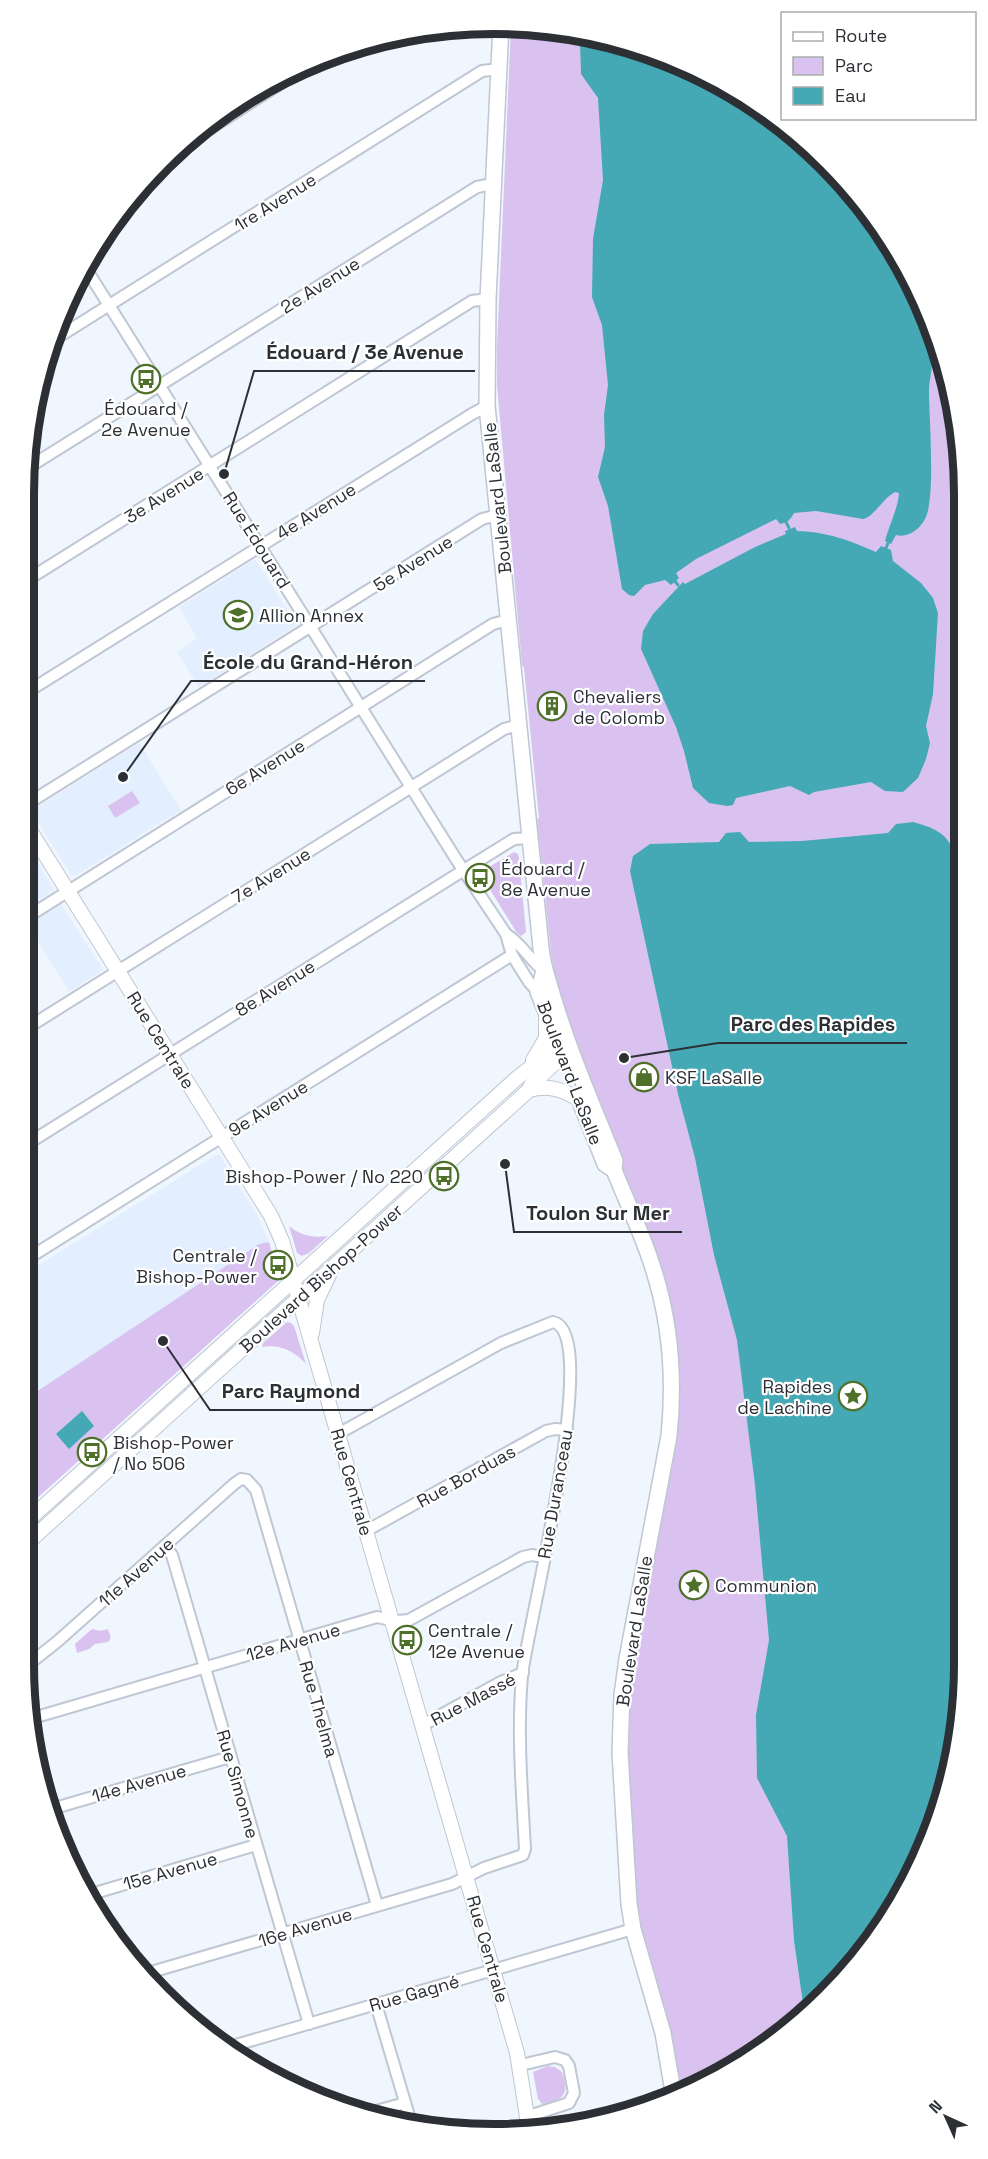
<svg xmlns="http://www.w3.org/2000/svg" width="988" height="2159" font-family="'Space Grotesk',sans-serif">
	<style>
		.built { fill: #e3eefe }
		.green { fill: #d9c2ef }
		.water { fill: #44a9b5 }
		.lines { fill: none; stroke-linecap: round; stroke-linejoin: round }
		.stream { stroke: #44a9b5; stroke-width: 3 }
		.minor-casing { stroke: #bec7d3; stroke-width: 14 }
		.tertiary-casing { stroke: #bec7d3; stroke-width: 16 }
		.secondary-casing { stroke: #bec7d3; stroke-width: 18 }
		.minor { stroke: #fff; stroke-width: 10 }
		.tertiary { stroke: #fff; stroke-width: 14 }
		.secondary { stroke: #fff; stroke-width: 15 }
		.labels { text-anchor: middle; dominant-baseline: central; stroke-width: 4.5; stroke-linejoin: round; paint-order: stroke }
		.street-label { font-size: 18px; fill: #2c3035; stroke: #fff }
		.poi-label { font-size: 18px; fill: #2c3035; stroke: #fff; text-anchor: start }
		.rim { fill: none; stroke: #2c3035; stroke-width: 8 }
		.leader { fill: none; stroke: #2c3035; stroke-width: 2 }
		.callout-dot { fill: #2c3035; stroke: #fff; stroke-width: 2 }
		.callout-label { font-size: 20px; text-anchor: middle; font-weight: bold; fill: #2c3035; stroke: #fff; stroke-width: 4.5; stroke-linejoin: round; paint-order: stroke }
	</style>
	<rect width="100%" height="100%" fill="#f0f6fe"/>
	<g class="built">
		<polygon points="255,559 297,625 199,687 177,652 197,638 179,607"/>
		<polygon points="139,743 181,810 75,876 72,876 31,811"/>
		<polygon points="24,840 54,890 24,909"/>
		<polygon points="61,904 103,970 69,992 28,925"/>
		<polygon points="216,1155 220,1155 258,1217 269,1242 259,1244 24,1400 24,1274"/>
	</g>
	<g class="green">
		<polygon points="511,26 585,33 674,60 780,121 867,208 928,314 960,432 964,1665 955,1756 928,1845 792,1899 794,1941 804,2011 729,2072 680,2094 639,1926 635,1902 627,1748 630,1678 678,1374 625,1177 559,997 551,954 537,819 539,818 524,668 522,665 497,385 497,346"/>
		<polygon points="132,791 140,803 115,818 108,806"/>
		<polygon points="514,852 518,854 519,859 526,932 521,936 517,933 481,875 484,870"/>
		<path d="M289,1226c13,10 23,12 39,10l-19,17 -7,3 -5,-3z"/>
		<polygon points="269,1242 275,1263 274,1264 280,1275 278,1281 24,1510 24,1400 259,1244"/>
		<path d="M287,1322l4,1 3,3 12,38c-12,-13 -26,-20 -44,-17l1,-4z"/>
		<path d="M92,1629l8,2 8,-2c1,6 5,7 0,13l-13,2 -6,5 -12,4 -2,-9z"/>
		<path d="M548,2066l7,1 7,5c8,22 2,28 -20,32l-4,-5 -5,-27z"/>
	</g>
	<g class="water">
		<path d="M582,33l92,27 106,61 87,87 61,106 4,13c-8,16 0,21 0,35 0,10 -3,19 -3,28 0,27 7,109 -4,129 -6,11 -17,19 -29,16l-5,9 -6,-3c4,-16 13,-32 14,-48l-4,-1c-13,7 -21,25 -32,27l-47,-8 -22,2c-4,7 -6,9 -14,11l-4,-5 -80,40 -20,14 3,5 -8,7 -6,-5 -20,5 -11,11 -5,-1 -7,-6 -14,-83 -10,-29 7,-30 -1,-32 4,-30 -6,-60 -10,-28 1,-58 10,-59 -5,-82 -17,-24 -1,-32z"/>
		<path d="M795,527l2,4c31,1 51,9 79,21l5,-6 10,4 2,11 28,22 12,15 5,15 -5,81 -7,32 4,17 -4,16 -8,19 -15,14 -18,-1 -14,-9 -57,10 -5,3 -19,-9 -54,12 -3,7 -6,1 -18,-3 -16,-15 -9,-37 -8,-24 -35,-78 2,-18 10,-17 30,-32 2,2 70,-37 31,-13 -1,-3z"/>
		<path d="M913,822c39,10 40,22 47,59l-1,210 3,117 2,457 -9,91 -27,89 -81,130 -43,36 -10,-70 -7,-105 -30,-58 -1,-63 13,-75 -14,-155 -18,-145 -23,-85 -19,-97 -17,-64 -48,-223 3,-15 17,-12 69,-2 7,-9 14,-1 9,10 53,-1 86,-8 8,-9z"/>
		<polygon points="82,1411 94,1426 69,1449 56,1434"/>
	</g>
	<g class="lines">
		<g class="stream">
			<polyline points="786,522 789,528"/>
			<polyline points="886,548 888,543"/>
			<polyline points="675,581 678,585"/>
		</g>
		<g class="minor-casing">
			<g id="minor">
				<polyline points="175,151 322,57"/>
				<polyline points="85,267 456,859 506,934 512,955 529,982 538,992"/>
				<polyline points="52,341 482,71 499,69"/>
				<polyline points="26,469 477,187 493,184"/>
				<polyline points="24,582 472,301 488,299"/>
				<polyline points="24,694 472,414 487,406"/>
				<polyline points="24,806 482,519 498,515"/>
				<polyline points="24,919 493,624 508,620"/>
				<path d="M506,934c16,10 23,25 38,37"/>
				<polyline points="24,1030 504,729 519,725"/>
				<polyline points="24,1146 464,870 514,839 529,838"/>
				<polyline points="24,1261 512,955"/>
				<polyline points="366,1531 546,1431 555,1429 567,1430"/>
				<polyline points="165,1546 172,1555 309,2024"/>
				<polyline points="24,1668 58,1641 234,1484 241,1479 247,1480 256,1490 377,1905"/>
				<polyline points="33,1718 377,1617 396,1621 409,1620 523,1557 532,1555 544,1557"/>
				<polyline points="423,1725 501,1682 523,1673"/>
				<polyline points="48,1810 230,1757"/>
				<polyline points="85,1896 256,1845"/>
				<path d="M141,1975l311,-91 32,-16 39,-13 2,-6c-3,-58 -8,-115 -3,-173 4,-45 82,-344 31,-354l-52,21 -163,91"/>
				<polyline points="376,2004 412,2126"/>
				<polyline points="229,2047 633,1929"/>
				<polyline points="521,2065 555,2057 565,2060 569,2066 574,2093 569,2103 529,2116"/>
				<polyline points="369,2113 405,2103"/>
			</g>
		</g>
		<g class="tertiary-casing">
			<g id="tertiary">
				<polyline points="24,821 271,1216 282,1241 517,2053 529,2130"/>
				<polyline points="533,1060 546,1038 546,1017"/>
				<path d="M529,1090c19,-5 33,-1 49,9"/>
				<polyline points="312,1333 317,1300 329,1275"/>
				<polyline points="24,1524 517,1078 554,1049 567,1043"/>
				<polyline points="24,1546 529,1090 531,1085 558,1060 571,1054"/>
			</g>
		</g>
		<g class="secondary-casing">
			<g id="secondary">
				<path d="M501,25l-13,274 -1,107 54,542c2,20 7,31 12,49 17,57 40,109 62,164l-1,9c12,30 26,59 36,89 20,57 25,118 19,177l-42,223 -5,36 -2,57 9,152 4,25 30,104 11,64"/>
				<polyline points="544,971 538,992 554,1031"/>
				<polyline points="581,1104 605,1164 614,1170"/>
			</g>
		</g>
		<use href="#minor" class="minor"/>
		<use href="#tertiary" class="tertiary"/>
		<use href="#secondary" class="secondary"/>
	</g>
	<defs>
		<g id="bus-ring" transform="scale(1.5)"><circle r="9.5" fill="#fff" stroke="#4e7028" stroke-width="1.5"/><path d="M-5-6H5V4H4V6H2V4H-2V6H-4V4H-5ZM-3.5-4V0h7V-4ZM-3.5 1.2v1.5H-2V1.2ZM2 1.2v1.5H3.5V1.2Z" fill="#4e7028"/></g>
		<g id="school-ring" transform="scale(1.5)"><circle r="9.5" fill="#fff" stroke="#4e7028" stroke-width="1.5"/><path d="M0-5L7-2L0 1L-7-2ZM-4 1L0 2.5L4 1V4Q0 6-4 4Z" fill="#4e7028"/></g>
		<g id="building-ring" transform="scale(1.5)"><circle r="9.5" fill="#fff" stroke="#4e7028" stroke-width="1.5"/><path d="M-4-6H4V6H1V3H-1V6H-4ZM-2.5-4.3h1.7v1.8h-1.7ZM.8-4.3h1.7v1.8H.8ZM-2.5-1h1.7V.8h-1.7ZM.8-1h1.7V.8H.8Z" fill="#4e7028"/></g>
		<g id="shop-ring" transform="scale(1.5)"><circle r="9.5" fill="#fff" stroke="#4e7028" stroke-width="1.5"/><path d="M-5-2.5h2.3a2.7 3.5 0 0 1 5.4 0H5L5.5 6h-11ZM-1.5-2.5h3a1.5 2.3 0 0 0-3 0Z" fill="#4e7028"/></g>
		<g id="sight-ring" transform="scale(1.5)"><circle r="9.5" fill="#fff" stroke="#4e7028" stroke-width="1.5"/><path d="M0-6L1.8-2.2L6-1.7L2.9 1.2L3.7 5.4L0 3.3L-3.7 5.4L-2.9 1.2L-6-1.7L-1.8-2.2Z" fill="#4e7028"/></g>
	</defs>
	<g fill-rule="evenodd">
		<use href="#bus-ring" x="146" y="379"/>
		<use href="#school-ring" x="238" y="615"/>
		<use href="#building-ring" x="552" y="706"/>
		<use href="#bus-ring" x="480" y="878"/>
		<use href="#shop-ring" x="644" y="1077"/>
		<use href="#bus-ring" x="444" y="1176"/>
		<use href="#bus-ring" x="278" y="1265"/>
		<use href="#sight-ring" x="853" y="1396"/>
		<use href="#bus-ring" x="92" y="1452"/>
		<use href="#sight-ring" x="694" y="1585"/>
		<use href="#bus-ring" x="407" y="1640"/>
	</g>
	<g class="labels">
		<g class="street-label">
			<text transform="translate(275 202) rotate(-32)">1re Avenue</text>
			<text transform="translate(320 285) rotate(-32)">2e Avenue</text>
			<text transform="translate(164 495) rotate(-32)">3e Avenue</text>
			<text transform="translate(497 498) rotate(-96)">Boulevard LaSalle</text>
			<text transform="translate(316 511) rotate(-32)">4e Avenue</text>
			<text transform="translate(257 540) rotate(58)">Rue Édouard</text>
			<text transform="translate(413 563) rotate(-32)">5e Avenue</text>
			<text transform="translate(265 767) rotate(-32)">6e Avenue</text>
			<text transform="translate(271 875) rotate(-32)">7e Avenue</text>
			<text transform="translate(275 988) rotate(-32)">8e Avenue</text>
			<text transform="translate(161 1040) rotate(58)">Rue Centrale</text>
			<text transform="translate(570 1073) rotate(69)">Boulevard LaSalle</text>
			<text transform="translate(268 1108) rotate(-32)">9e Avenue</text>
			<text transform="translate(321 1278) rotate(-42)">Boulevard Bishop-Power</text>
			<text transform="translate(466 1476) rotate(-29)">Rue Borduas</text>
			<text transform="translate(352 1482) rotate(74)">Rue Centrale</text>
			<text transform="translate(555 1494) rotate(-80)">Rue Duranceau</text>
			<text transform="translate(136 1572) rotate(-42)">11e Avenue</text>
			<text transform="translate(634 1631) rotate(-81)">Boulevard LaSalle</text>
			<text transform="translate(293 1642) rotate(-16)">12e Avenue</text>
			<text transform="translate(473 1699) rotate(-28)">Rue Massé</text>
			<text transform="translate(319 1709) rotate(74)">Rue Thelma</text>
			<text transform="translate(139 1783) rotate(-16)">14e Avenue</text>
			<text transform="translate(238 1784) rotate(74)">Rue Simonne</text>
			<text transform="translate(170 1871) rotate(-16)">15e Avenue</text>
			<text transform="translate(305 1927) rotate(-17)">16e Avenue</text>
			<text transform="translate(488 1949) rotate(74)">Rue Centrale</text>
			<text transform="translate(414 1993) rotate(-16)">Rue Gagné</text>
		</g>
		<g class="poi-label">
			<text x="146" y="408" text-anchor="middle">Édouard /<tspan x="146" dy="21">2e Avenue</tspan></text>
			<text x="259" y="615">Allion Annex</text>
			<text x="573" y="696">Chevaliers<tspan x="573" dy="21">de Colomb</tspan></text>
			<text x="501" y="868">Édouard /<tspan x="501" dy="21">8e Avenue</tspan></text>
			<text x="665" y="1077">KSF LaSalle</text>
			<text x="423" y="1176" text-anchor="end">Bishop-Power / No 220</text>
			<text x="257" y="1255" text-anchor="end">Centrale /<tspan x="257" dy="21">Bishop-Power</tspan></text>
			<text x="832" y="1386" text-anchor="end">Rapides<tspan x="832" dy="21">de Lachine</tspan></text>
			<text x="113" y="1442">Bishop-Power<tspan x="113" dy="21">/ No 506</tspan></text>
			<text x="715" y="1585">Communion</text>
			<text x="428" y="1630">Centrale /<tspan x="428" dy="21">12e Avenue</tspan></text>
		</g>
	</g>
	<path d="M0 0H988V2159H0ZM494 34H494A460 460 0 0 1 954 494V1664A460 460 0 0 1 494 2124H494A460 460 0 0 1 34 1664V494A460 460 0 0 1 494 34Z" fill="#fff" fill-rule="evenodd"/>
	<path class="rim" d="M494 34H494A460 460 0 0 1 954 494V1664A460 460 0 0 1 494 2124H494A460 460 0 0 1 34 1664V494A460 460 0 0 1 494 34Z"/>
	<path class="leader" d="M224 474L254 371H475M123 777L191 681H425M624 1058L718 1043H907M505 1164L514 1232H682M163 1341L210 1410H373"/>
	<g class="callout-dot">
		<circle cx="224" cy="474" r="6"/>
		<circle cx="123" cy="777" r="6"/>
		<circle cx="624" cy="1058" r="6"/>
		<circle cx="505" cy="1164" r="6"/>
		<circle cx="163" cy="1341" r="6"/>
	</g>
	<g class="callout-label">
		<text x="365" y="359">Édouard / 3e Avenue</text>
		<text x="308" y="669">École du Grand-Héron</text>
		<text x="813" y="1031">Parc des Rapides</text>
		<text x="598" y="1220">Toulon Sur Mer</text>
		<text x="291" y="1398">Parc Raymond</text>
	</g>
	<rect x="781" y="12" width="195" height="108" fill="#ffffff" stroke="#abacae" stroke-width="1.5"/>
	<rect x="793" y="32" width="30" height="9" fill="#ffffff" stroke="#abacae" stroke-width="1.5"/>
	<text x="835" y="42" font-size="18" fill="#2c3035">Route</text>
	<rect x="793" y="57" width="30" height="18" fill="#d9c2ef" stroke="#abacae" stroke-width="1.5"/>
	<text x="835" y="72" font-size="18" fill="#2c3035">Parc</text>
	<rect x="793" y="87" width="30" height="18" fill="#44a9b5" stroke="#abacae" stroke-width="1.5"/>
	<text x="835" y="102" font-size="18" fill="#2c3035">Eau</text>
	<g transform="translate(946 2117) rotate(315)" stroke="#ffffff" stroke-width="4.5" paint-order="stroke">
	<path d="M0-4.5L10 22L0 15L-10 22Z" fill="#2c3035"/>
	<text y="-9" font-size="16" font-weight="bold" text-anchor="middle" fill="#2c3035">N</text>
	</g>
</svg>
